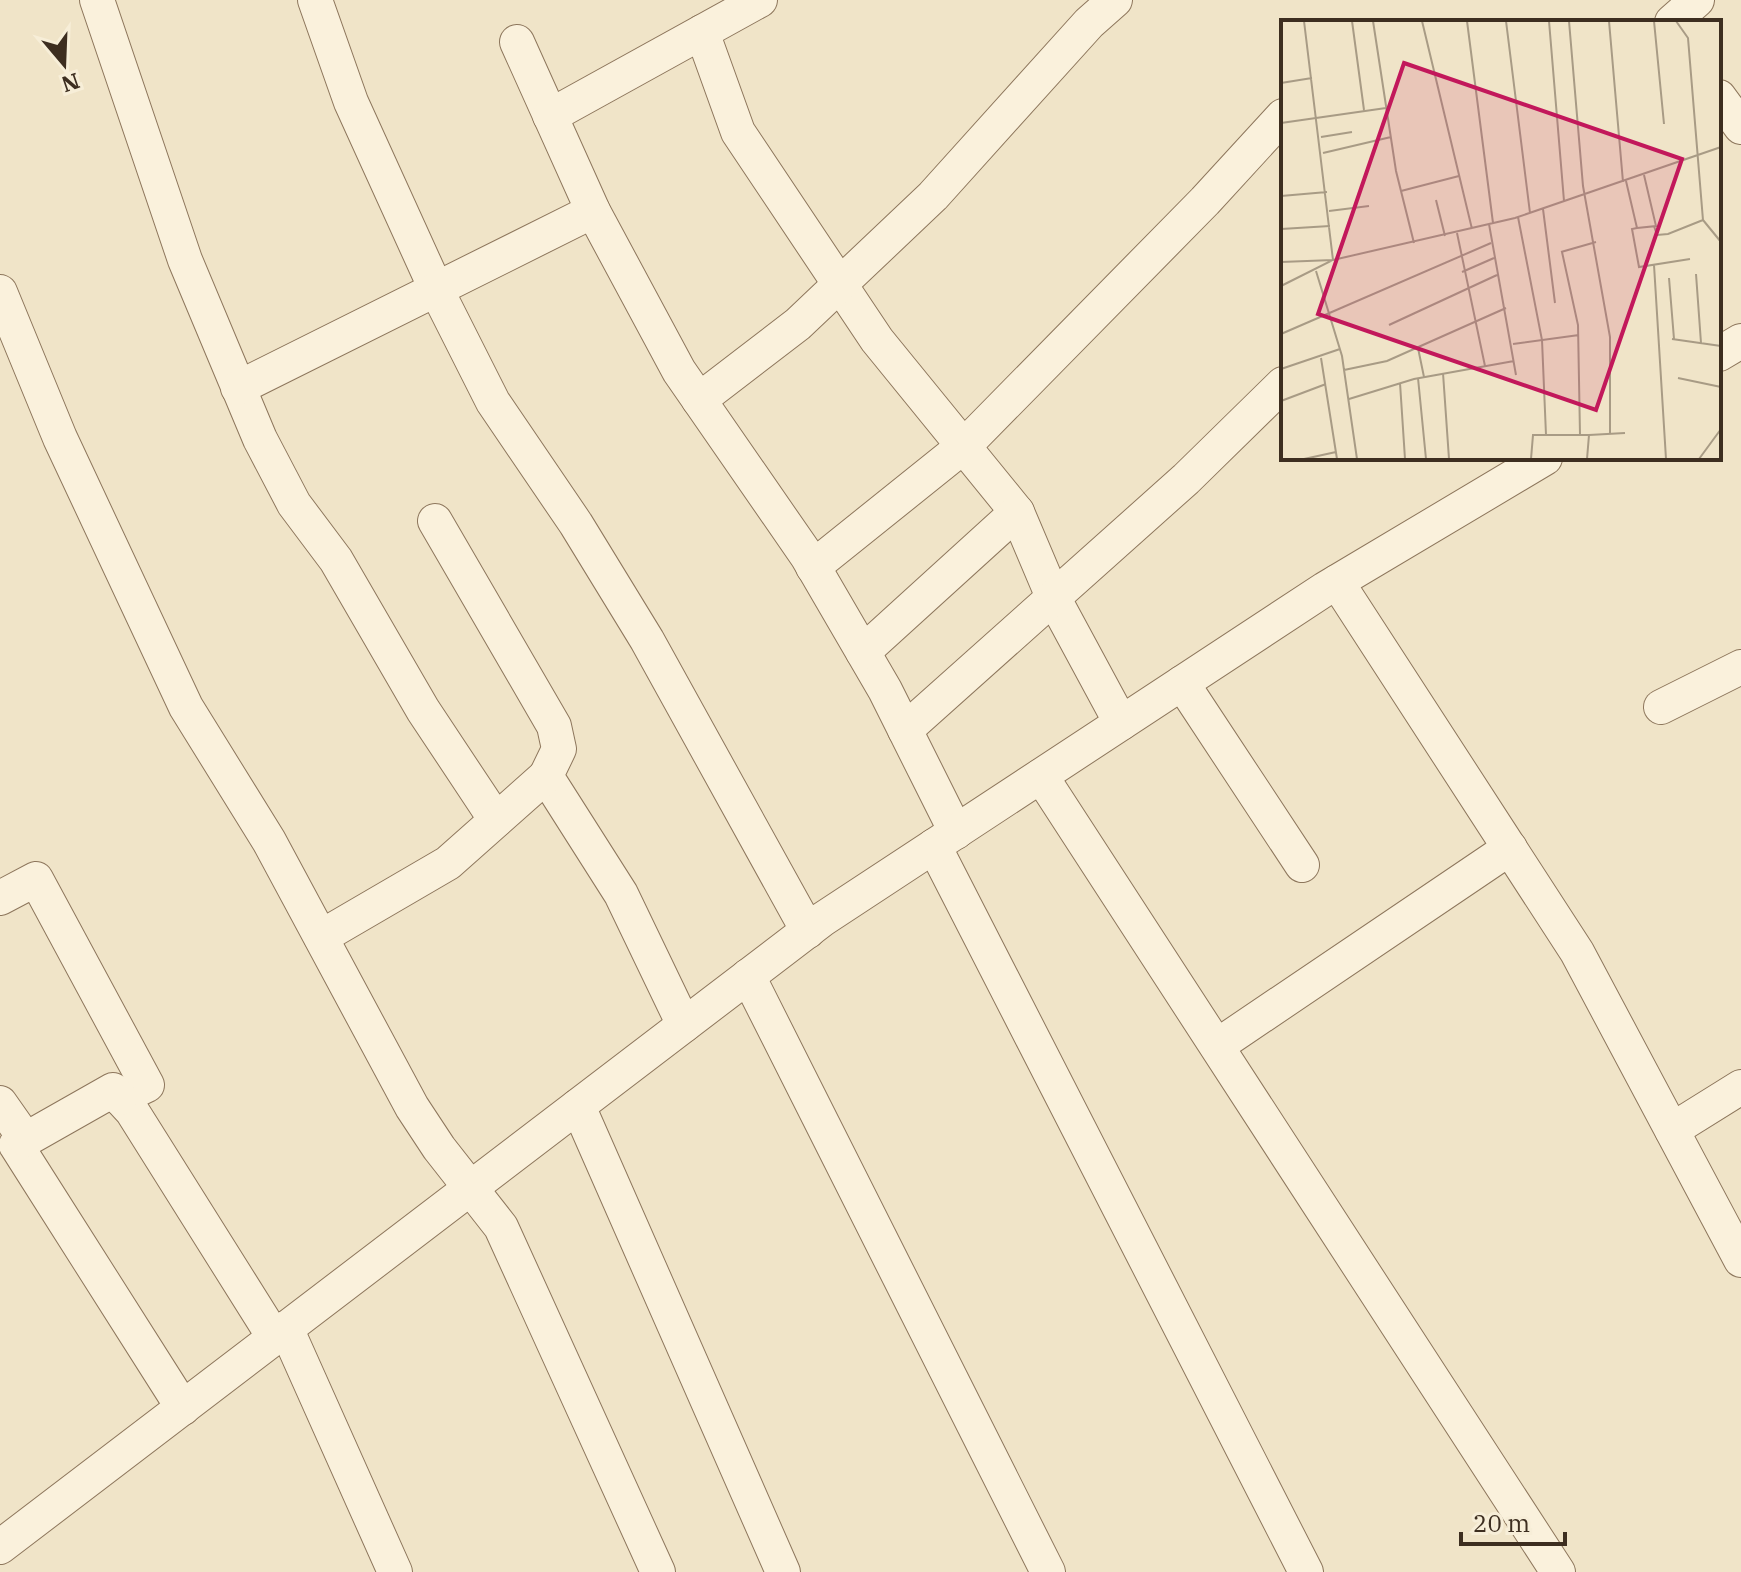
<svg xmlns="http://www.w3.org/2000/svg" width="1741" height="1572" font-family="'IBM Plex Serif',serif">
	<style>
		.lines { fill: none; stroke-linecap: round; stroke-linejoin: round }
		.street-casing { stroke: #8d765c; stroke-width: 36 }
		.street { stroke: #faf1dc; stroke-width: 34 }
		.inset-road { fill: none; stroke: #a89b85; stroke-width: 2 }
		.view { fill: #c2185b; fill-opacity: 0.15; stroke: #c2185b; stroke-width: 4 }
		.inset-edge { fill: none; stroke: #3d2e20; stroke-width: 4 }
	</style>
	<rect width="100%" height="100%" fill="#f0e4c8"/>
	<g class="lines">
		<g class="street-casing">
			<g id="street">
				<polyline points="97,0 185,260 260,439 294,504 336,560 423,710 496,820"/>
				<polyline points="315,0 351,102 436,289 493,402 576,524 647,640 808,931"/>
				<polyline points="1672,22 1697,0"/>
				<polyline points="702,32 738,132 877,340 1017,512 1053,597 1121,723"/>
				<polyline points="517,42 593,211 679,371 807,556 885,690 956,832"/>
				<polyline points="1719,97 1741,127"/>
				<polyline points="550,116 760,0"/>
				<polyline points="0,292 60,438 186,707 269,841 412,1107 439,1148 501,1227 658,1572"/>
				<polyline points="1719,354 1741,341"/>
				<polyline points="238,388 593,211"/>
				<polyline points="699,400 798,324 933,196 1089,23 1115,0"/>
				<polyline points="435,521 554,726 559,749 546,776 621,894 684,1025"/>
				<polyline points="813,567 965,445 1205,201 1283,116"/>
				<polyline points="1337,582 1577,952 1741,1260"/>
				<polyline points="863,652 1017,512"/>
				<polyline points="1182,683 1302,865"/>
				<polyline points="1661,707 1741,667"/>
				<polyline points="905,730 1186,479 1283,384"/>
				<polyline points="1041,776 1558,1572"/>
				<polyline points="934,846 1306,1572"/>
				<polyline points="0,898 36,879 147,1085 120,1098 132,1111 274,1337"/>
				<polyline points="321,937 448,863 546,776"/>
				<polyline points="748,976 1048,1572"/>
				<polyline points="1217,1046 1510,848"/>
				<polyline points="120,1098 113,1090 16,1145 183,1408"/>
				<polyline points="0,1103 26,1140"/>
				<polyline points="578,1106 783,1572"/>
				<polyline points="1672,1130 1741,1087"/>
				<polyline points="286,1328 395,1572"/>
				<polyline points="0,1547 823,919 1325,589 1545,458"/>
			</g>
		</g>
		<use href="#street" class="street"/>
	</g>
	<g transform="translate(1281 20)">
		<rect width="440" height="440" fill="#f0e4c8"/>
		<path class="inset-road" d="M71,1l12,89M92,1l23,150 18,72M141,1l50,208M186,1l26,202M225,1l24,192M268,1l15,180M288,1l14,165 27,151v97M328,1l14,161M373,1l10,103M395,1l12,17 15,182 18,22M0,63l31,-5M0,103l105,-15M40,117l31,-5M42,133l68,-16M345,161l11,47 -5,1 7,38 51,-8M120,171l58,-15M0,176l46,-4M155,180l9,36M262,189l12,94M48,191l40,-5M237,197l24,123 4,95M208,204l27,151M373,206l3,9 11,-1 35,-14M356,208l19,-2 -12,-51M0,209l49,-3M176,213l28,133M280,232l35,-10M281,232l16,73 2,110M0,242l52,-2 182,-42 206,-71M373,245l12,194M35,251l26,85 15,103M181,252l32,-14M415,254l5,69M388,258l5,61M0,266l52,-26 -29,-239M108,305l108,-50M0,314l210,-91M391,319l49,7M232,324l66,-9M137,328l6,29M40,338l16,101M0,349l59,-20M63,350l43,-9 119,-53M162,353l6,86M137,358l8,81M397,358l43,9M119,363l5,76M68,379l65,-20 100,-18M0,381l45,-17M308,415l36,-2M23,439l32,-7M250,439l2,-24h56l-2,24M418,439l22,-30"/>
		<path class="view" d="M123,43l278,96 -86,251 -278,-96z"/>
		<rect width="440" height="440" class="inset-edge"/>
	</g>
	<g transform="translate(64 64) rotate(161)" stroke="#f7eed8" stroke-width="6" paint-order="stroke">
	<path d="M0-6L14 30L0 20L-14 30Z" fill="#3d2e20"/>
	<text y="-12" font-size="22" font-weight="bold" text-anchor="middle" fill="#3d2e20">N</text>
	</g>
	<path d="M1461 1532v12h104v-12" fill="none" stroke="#3d2e20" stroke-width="4"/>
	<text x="1473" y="1532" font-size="24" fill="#3d2e20" stroke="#f7eed8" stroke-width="6" paint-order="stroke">20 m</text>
</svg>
